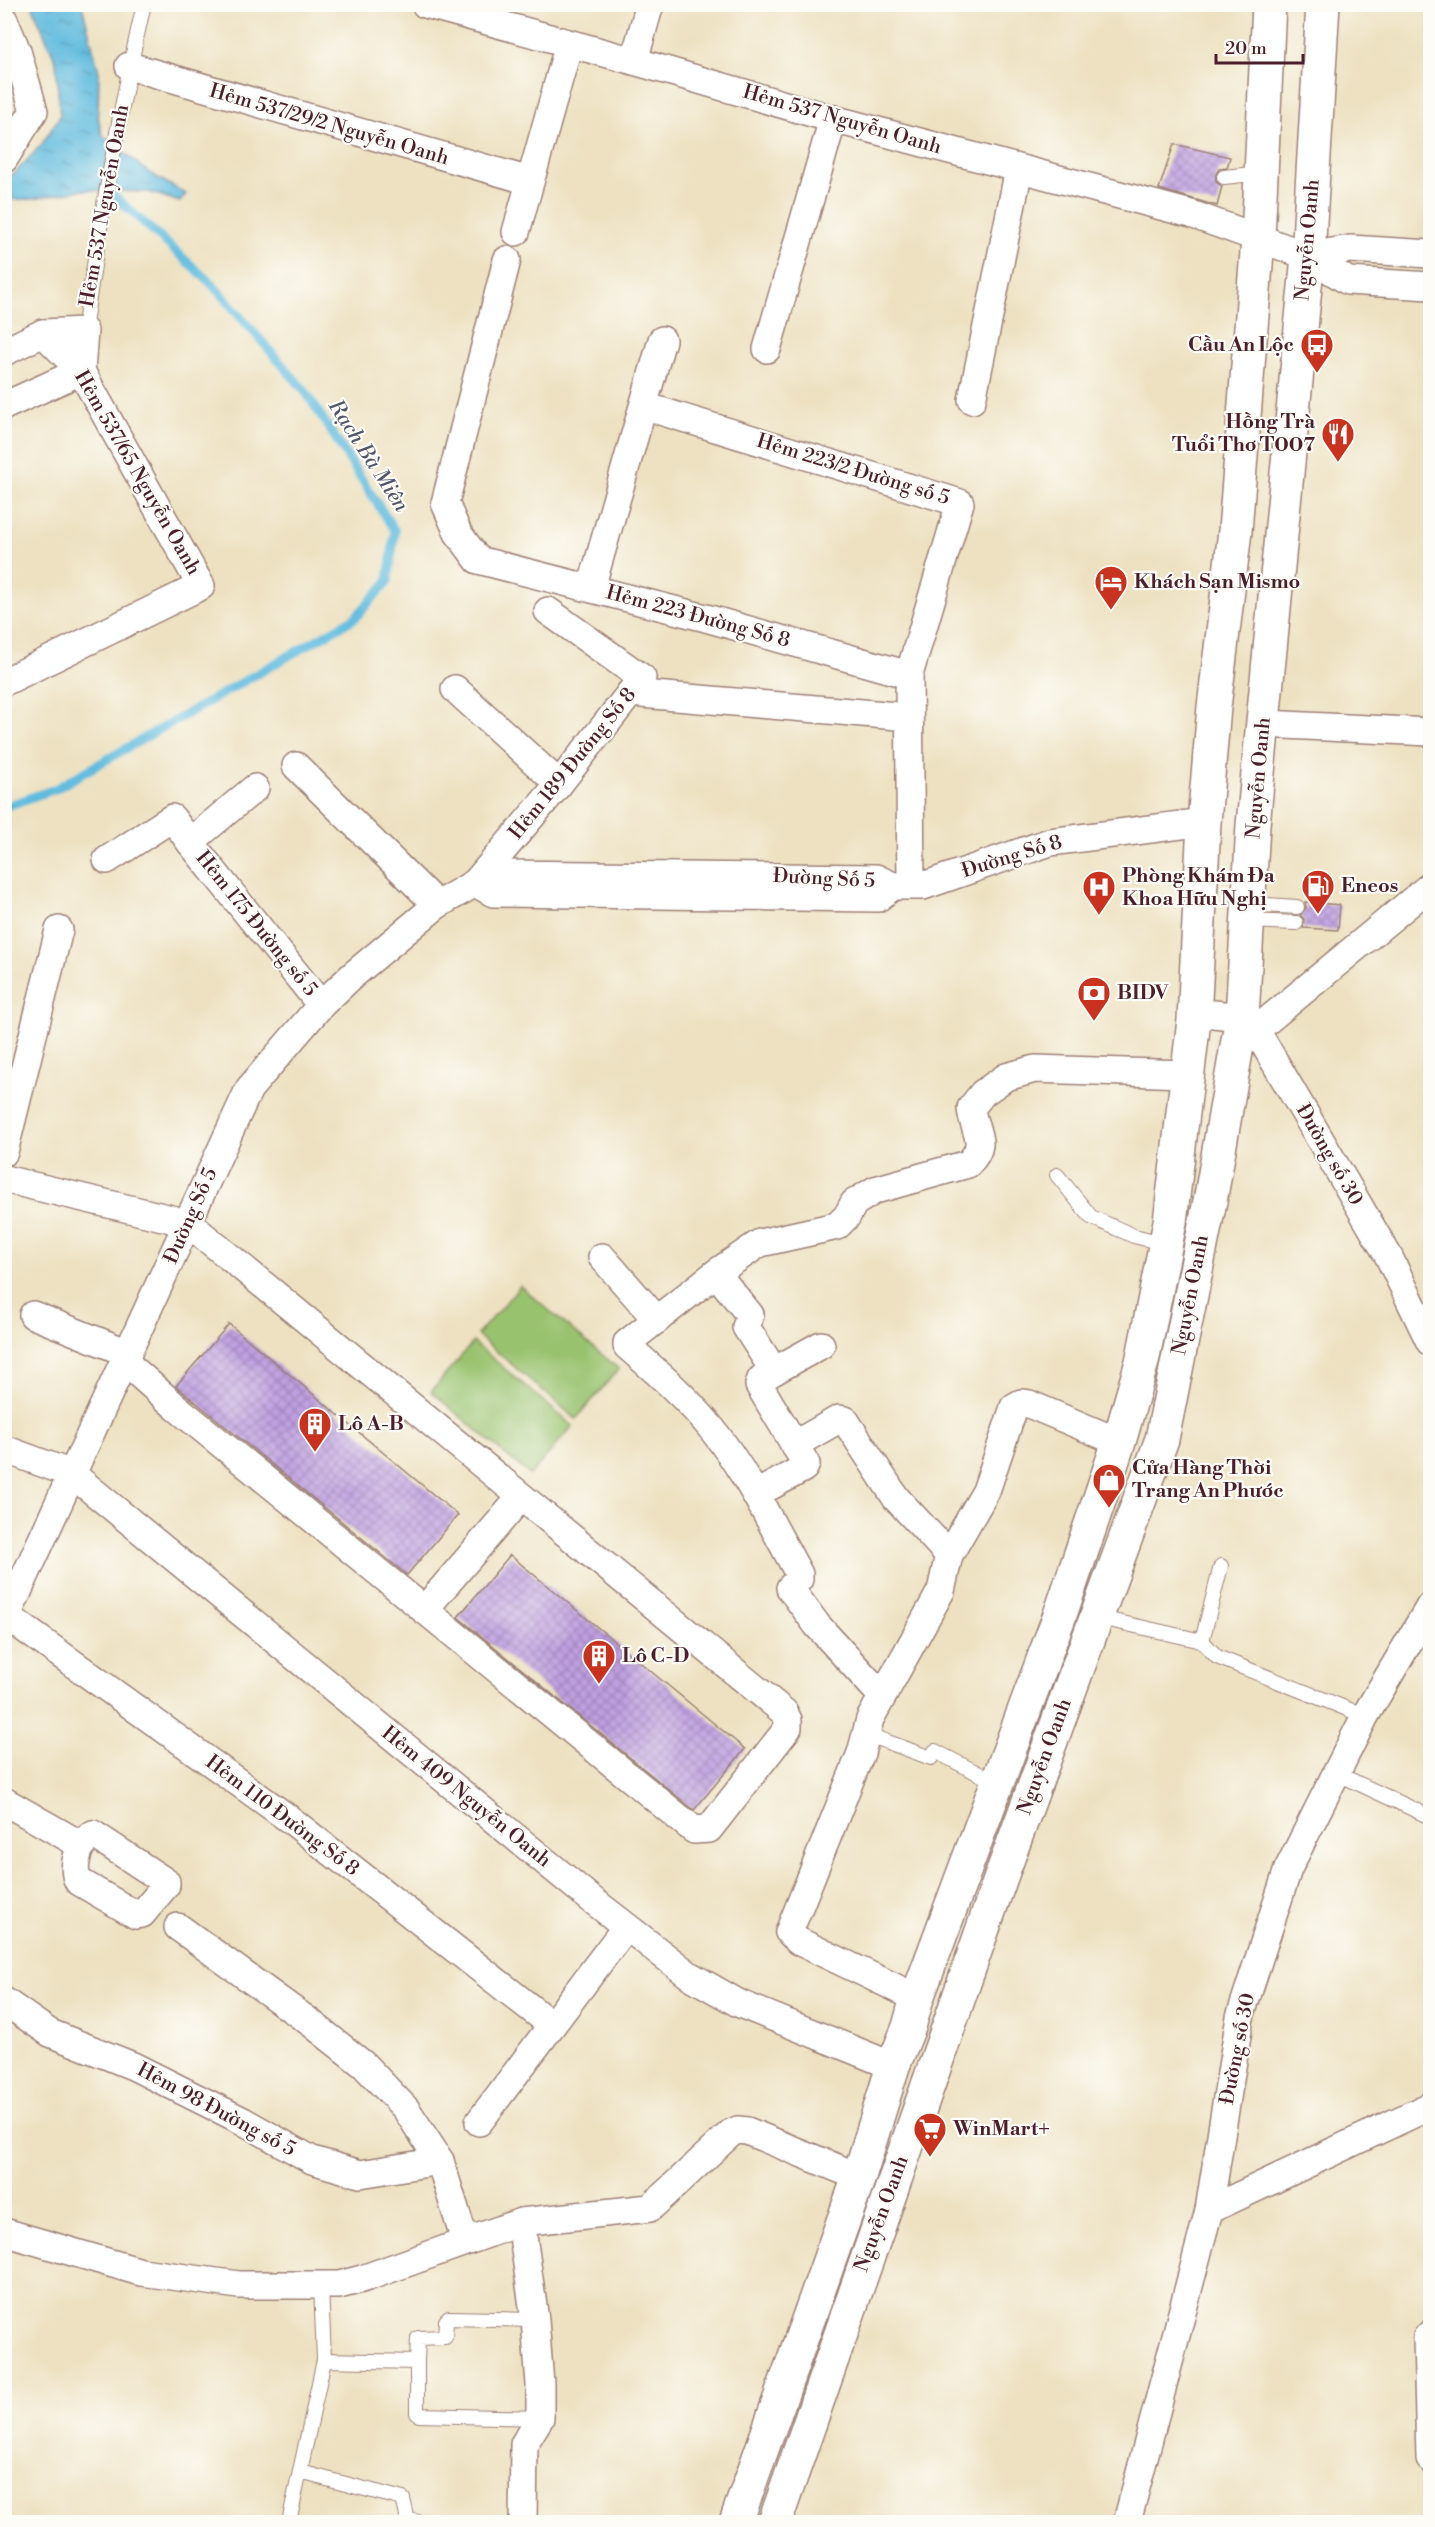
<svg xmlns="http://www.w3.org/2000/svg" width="1435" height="2527" font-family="'Libre Bodoni',serif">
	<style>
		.green { fill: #99c26e; stroke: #72704c; stroke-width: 1.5 }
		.water { fill: url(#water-ripples); stroke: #566d84; stroke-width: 1.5 }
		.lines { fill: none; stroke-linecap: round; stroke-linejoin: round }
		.stream { stroke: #61bbde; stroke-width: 9 }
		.building { fill: url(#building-cross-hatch) }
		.service-casing { stroke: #9c8076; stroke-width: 16 }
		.minor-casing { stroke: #9c8076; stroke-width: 30 }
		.primary-casing { stroke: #9c8076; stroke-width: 36 }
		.service { stroke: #fff; stroke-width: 14 }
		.minor { stroke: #fff; stroke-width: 27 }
		.primary { stroke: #fff; stroke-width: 33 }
		.labels { text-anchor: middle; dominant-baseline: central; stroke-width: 4.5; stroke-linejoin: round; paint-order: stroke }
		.street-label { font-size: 20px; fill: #4a1f2b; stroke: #fdfcf7 }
		.poi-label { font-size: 20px; font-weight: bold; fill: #4a1f2b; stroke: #fdfcf7; text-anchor: start }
		.water-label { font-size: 21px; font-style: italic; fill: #52566a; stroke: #fdfcf7 }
	</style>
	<defs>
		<pattern id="water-ripples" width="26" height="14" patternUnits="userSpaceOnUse" patternTransform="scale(1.5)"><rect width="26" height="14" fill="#61bbde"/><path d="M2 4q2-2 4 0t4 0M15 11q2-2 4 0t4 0" fill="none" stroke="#5297b4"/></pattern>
		<pattern id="building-cross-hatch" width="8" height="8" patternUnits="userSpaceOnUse" patternTransform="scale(1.5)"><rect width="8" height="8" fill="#bfa0e1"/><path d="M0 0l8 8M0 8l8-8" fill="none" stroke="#9d82b7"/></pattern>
	</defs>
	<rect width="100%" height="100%" fill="#fdfcf7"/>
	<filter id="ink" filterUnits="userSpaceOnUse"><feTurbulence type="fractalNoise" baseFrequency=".0167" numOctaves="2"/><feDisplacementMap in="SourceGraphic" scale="12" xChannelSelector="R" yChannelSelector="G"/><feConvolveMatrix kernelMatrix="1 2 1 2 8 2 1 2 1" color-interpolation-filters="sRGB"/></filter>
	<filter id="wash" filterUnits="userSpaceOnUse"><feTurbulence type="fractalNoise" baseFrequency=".008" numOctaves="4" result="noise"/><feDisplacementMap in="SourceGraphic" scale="24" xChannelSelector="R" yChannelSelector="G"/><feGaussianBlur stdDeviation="1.35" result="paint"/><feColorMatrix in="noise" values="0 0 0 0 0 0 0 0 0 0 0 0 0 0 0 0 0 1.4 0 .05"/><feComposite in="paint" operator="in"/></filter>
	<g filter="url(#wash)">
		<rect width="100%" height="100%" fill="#ede1c1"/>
		<g class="green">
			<polygon points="520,1286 619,1369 576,1419 477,1335"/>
			<polygon points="473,1342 573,1426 530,1475 431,1392"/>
		</g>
		<polygon class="water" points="32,5 82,5 99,72 98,116 102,135 148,172 186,194 180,202 149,192 81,190 33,199 5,200 5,176 15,173 42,144 60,116 56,62"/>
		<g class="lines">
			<polyline class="stream" points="4,807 55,789 355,618 388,581 395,531 305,391 211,283 103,186"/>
		</g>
		<g id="blocks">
			<g class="building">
				<polygon points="1174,144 1230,157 1227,168 1219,169 1216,174 1216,182 1222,186 1217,206 1159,189"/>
				<polygon points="1305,902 1340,905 1338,930 1303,928 1304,919 1300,915 1306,908"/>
				<polygon points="229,1324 458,1515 407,1575 176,1386"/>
				<polygon points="510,1555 745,1749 694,1810 458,1617"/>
			</g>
		</g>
	</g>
	<g filter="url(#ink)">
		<use href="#blocks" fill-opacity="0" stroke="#9c8076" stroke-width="1.5"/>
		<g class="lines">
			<g class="service-casing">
				<g id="service">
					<polyline points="1224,177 1262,173"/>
					<path d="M84,331c16,-110 35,-219 60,-327"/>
					<polyline points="1249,904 1297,907"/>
					<polyline points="1248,921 1296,923"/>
					<polyline points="1057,1175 1091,1217 1134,1236 1166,1244"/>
					<polyline points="1096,1617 1202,1641 1221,1566"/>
					<polyline points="1202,1641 1217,1657 1365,1716"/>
					<polyline points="866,1734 931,1758 935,1751 997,1783"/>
					<polyline points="1336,1773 1430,1817"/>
					<polyline points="324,2360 417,2362 417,2413 419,2415 540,2418"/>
					<polyline points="417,2362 418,2338 445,2337 446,2321 449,2318 535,2320"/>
					<polyline points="300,2472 403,2499 408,2520 419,2522"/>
					<polyline points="289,2522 324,2360 321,2285"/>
				</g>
			</g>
			<g class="minor-casing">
				<g id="minor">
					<polyline points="425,4 634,61 833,119 1191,214 1308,256 1348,281 1430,286"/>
					<polyline points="4,20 17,51 34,111 4,159"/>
					<polyline points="634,61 650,4"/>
					<polyline points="129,66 530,181"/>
					<polyline points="516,232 569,44"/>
					<polyline points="1308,256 1350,249 1430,254"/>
					<polyline points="507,260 445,503 458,533 478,560 706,618 909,675 911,885"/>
					<polyline points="767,349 833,119"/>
					<polyline points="4,352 43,333 84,331 81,371 4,406"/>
					<polyline points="972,400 1019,169"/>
					<polyline points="644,406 960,503 909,675"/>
					<polyline points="591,588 662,340"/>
					<polyline points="4,682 201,586 81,371 43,333"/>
					<polyline points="455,689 559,784"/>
					<polyline points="630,693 909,717"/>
					<polyline points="1264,724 1430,732"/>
					<polyline points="296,766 437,905"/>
					<polyline points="190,842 321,1005"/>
					<polyline points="107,860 172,818 190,842 255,788"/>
					<polyline points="476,882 559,784 642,678 548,611"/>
					<polyline points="475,883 493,893 878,898 893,886"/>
					<polyline points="1194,1012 1242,1017 1256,1030 1389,1257 1430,1342"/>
					<polyline points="1256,1030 1430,886"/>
					<polyline points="4,1152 59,930"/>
					<polyline points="4,1179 188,1223 784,1712 788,1720 788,1728 709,1829 694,1830 176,1407 124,1361"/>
					<polyline points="602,1257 657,1320"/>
					<polyline points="716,1273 750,1315 746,1327 774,1371 761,1379 759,1385 806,1464 804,1468 756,1494"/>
					<polyline points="33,1315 128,1353"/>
					<polyline points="774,1371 821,1345"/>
					<polyline points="794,1445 839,1419 845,1420 896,1498 949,1555"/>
					<polyline points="4,1449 72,1474 591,1899 689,1975 738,2003 893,2066"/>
					<polyline points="424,1610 521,1497"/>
					<polyline points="7,1616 292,1821 552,2025"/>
					<polyline points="4,1622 249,1089 321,1005 353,975 437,905 475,883 496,874 876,878 893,886 923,886 1050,842 1204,822"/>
					<path d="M882,1696l-65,-71 -27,-37 9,-9v-5c-27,-49 -52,-101 -87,-145 -25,-31 -55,-57 -85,-83v-3l89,-70 44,-30 77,-17 10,-10 7,-13 21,-13 93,-26c22,-22 5,-31 3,-56l12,-15 23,-16 29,-8 151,5"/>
					<polyline points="4,1801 81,1845"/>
					<path d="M93,1834l73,48v3l-24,29 -6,1 -58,-34c-7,-15 1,-39 15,-47z"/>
					<polyline points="178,1927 311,2023 364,2065 406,2109 440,2161 465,2241"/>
					<polyline points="917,1998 798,1941 789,1932 861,1753 870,1719 941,1591 949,1555 986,1491 1014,1407 1021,1403 1029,1404 1119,1442"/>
					<polyline points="4,2001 50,2033 133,2066 243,2121 312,2160 360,2174 440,2161"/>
					<polyline points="479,2122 626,1927"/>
					<polyline points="1209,2210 1430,2106"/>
					<polyline points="521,2222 535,2320 540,2384 540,2418 524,2444 523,2522"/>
					<polyline points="4,2232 141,2272 239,2285 339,2285 362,2279 521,2222 650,2208 731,2133 738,2130 747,2131 859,2177"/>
					<polyline points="1430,2334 1427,2337 1430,2459"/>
					<polyline points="1127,2522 1209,2210 1240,2017 1288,1869 1365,1716 1430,1606"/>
				</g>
			</g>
			<g class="primary-casing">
				<g id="primary">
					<polyline points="736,2522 859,2177 893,2066 909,2027 917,1998 1061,1612 1119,1442 1142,1362 1170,1222 1194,1020 1204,822 1214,707 1235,531 1258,239 1269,4"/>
					<polyline points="775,2522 1001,1877 1162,1439 1211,1196 1242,1017 1253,825 1308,256 1323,4"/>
				</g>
			</g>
			<use href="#service" class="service"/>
			<use href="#minor" class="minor"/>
			<use href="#primary" class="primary"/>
		</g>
	</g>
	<defs>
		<g id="bus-pin" transform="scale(1.725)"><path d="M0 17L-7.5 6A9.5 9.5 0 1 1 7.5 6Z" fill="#c8321e" stroke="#fdfcf7"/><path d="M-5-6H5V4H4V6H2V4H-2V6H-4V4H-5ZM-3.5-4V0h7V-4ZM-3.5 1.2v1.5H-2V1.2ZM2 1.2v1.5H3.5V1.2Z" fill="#fff"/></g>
		<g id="restaurant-pin" transform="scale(1.725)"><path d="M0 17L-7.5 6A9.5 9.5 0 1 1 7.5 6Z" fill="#c8321e" stroke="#fdfcf7"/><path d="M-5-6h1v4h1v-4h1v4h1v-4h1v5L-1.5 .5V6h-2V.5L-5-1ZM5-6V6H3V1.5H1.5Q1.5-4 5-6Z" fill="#fff"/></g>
		<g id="hotel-pin" transform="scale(1.725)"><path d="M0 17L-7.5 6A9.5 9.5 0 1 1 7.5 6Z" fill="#c8321e" stroke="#fdfcf7"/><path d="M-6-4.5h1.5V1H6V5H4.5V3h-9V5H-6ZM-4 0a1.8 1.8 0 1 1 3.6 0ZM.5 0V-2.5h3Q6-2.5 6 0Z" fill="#fff"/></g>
		<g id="fuel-pin" transform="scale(1.725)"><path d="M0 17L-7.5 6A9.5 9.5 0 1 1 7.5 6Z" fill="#c8321e" stroke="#fdfcf7"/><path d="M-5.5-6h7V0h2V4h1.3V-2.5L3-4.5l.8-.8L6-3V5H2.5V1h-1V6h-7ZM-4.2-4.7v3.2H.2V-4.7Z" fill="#fff"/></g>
		<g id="hospital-pin" transform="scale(1.725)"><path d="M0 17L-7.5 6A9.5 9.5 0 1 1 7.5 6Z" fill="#c8321e" stroke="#fdfcf7"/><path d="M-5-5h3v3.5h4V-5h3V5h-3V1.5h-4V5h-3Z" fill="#fff"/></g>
		<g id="bank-pin" transform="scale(1.725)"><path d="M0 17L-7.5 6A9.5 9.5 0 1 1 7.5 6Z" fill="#c8321e" stroke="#fdfcf7"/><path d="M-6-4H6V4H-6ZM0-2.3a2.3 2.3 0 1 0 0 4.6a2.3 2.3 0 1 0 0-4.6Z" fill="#fff"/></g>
		<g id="building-pin" transform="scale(1.725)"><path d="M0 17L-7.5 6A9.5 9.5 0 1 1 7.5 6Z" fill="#c8321e" stroke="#fdfcf7"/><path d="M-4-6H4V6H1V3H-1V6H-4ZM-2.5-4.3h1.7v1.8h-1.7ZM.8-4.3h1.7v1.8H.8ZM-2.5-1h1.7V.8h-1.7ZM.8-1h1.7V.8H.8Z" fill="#fff"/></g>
		<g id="shop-pin" transform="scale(1.725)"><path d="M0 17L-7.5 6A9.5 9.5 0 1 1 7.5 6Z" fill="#c8321e" stroke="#fdfcf7"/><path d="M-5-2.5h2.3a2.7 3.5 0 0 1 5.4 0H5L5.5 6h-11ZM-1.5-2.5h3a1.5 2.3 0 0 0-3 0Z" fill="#fff"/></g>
		<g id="supermarket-pin" transform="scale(1.725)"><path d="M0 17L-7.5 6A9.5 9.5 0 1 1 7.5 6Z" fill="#c8321e" stroke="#fdfcf7"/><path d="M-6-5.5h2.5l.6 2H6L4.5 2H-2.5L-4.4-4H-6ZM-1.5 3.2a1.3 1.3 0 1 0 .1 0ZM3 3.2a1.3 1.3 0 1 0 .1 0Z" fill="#fff"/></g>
	</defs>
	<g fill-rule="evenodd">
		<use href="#bus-pin" x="1317" y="345"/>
		<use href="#restaurant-pin" x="1338" y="434"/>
		<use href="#hotel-pin" x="1111" y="582"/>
		<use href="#fuel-pin" x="1318" y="886"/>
		<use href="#hospital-pin" x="1099" y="887"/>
		<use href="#bank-pin" x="1094" y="993"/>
		<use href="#building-pin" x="315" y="1424"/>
		<use href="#shop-pin" x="1109" y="1480"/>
		<use href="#building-pin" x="599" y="1656"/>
		<use href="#supermarket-pin" x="930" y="2129"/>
	</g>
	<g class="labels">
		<g class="street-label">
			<text transform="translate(842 120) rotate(16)">Hẻm 537 Nguyễn Oanh</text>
			<text transform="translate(329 125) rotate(16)">Hẻm 537/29/2 Nguyễn Oanh</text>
			<text transform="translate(105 206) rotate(-80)">Hẻm 537 Nguyễn Oanh</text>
			<text transform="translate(1308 240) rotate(-85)">Nguyễn Oanh</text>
			<text transform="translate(853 470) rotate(17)">Hẻm 223/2 Đường số 5</text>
			<text transform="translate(137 473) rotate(60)">Hẻm 537/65 Nguyễn Oanh</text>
			<text transform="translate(698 617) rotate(15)">Hẻm 223 Đường Số 8</text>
			<text transform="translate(573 764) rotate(-51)">Hẻm 189 Đường Số 8</text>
			<text transform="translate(1259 778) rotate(-85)">Nguyễn Oanh</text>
			<text transform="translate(1012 857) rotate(-17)">Đường Số 8</text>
			<text transform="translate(824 879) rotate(3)">Đường Số 5</text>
			<text transform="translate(256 924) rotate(51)">Hẻm 175 Đường số 5</text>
			<text transform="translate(1329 1155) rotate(60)">Đường số 30</text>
			<text transform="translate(191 1216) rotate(-66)">Đường Số 5</text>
			<text transform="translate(1191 1295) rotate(-79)">Nguyễn Oanh</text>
			<text transform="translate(1045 1757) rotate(-70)">Nguyễn Oanh</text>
			<text transform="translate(466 1797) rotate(39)">Hẻm 409 Nguyễn Oanh</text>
			<text transform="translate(282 1816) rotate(37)">Hẻm 110 Đường Số 8</text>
			<text transform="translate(1238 2049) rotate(-79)">Đường số 30</text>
			<text transform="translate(216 2110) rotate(28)">Hẻm 98 Đường số 5</text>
			<text transform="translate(882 2214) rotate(-70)">Nguyễn Oanh</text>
		</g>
		<g class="poi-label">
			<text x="1294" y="345" text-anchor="end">Cầu An Lộc</text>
			<text x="1315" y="422" text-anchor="end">Hồng Trà<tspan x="1315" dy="23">Tuổi Thơ T007</tspan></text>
			<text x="1134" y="582">Khách Sạn Mismo</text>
			<text x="1122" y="876">Phòng Khám Đa<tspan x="1122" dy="23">Khoa Hữu Nghị</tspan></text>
			<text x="1341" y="886">Eneos</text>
			<text x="1117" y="993">BIDV</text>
			<text x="338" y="1424">Lô A-B</text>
			<text x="1132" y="1468">Cửa Hàng Thời<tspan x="1132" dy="23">Trang An Phước</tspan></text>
			<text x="622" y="1656">Lô C-D</text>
			<text x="953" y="2129">WinMart+</text>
		</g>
		<g class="water-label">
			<text transform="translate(368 456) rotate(57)">Rạch Bà Miên</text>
		</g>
	</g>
	<rect width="1435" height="2527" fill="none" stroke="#fdfcf7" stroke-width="24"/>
	<path d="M1216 54v9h87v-9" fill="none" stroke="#4a1f2b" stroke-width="3"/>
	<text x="1225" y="54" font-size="18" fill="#4a1f2b" stroke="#fdfcf7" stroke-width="4.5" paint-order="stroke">20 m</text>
</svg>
